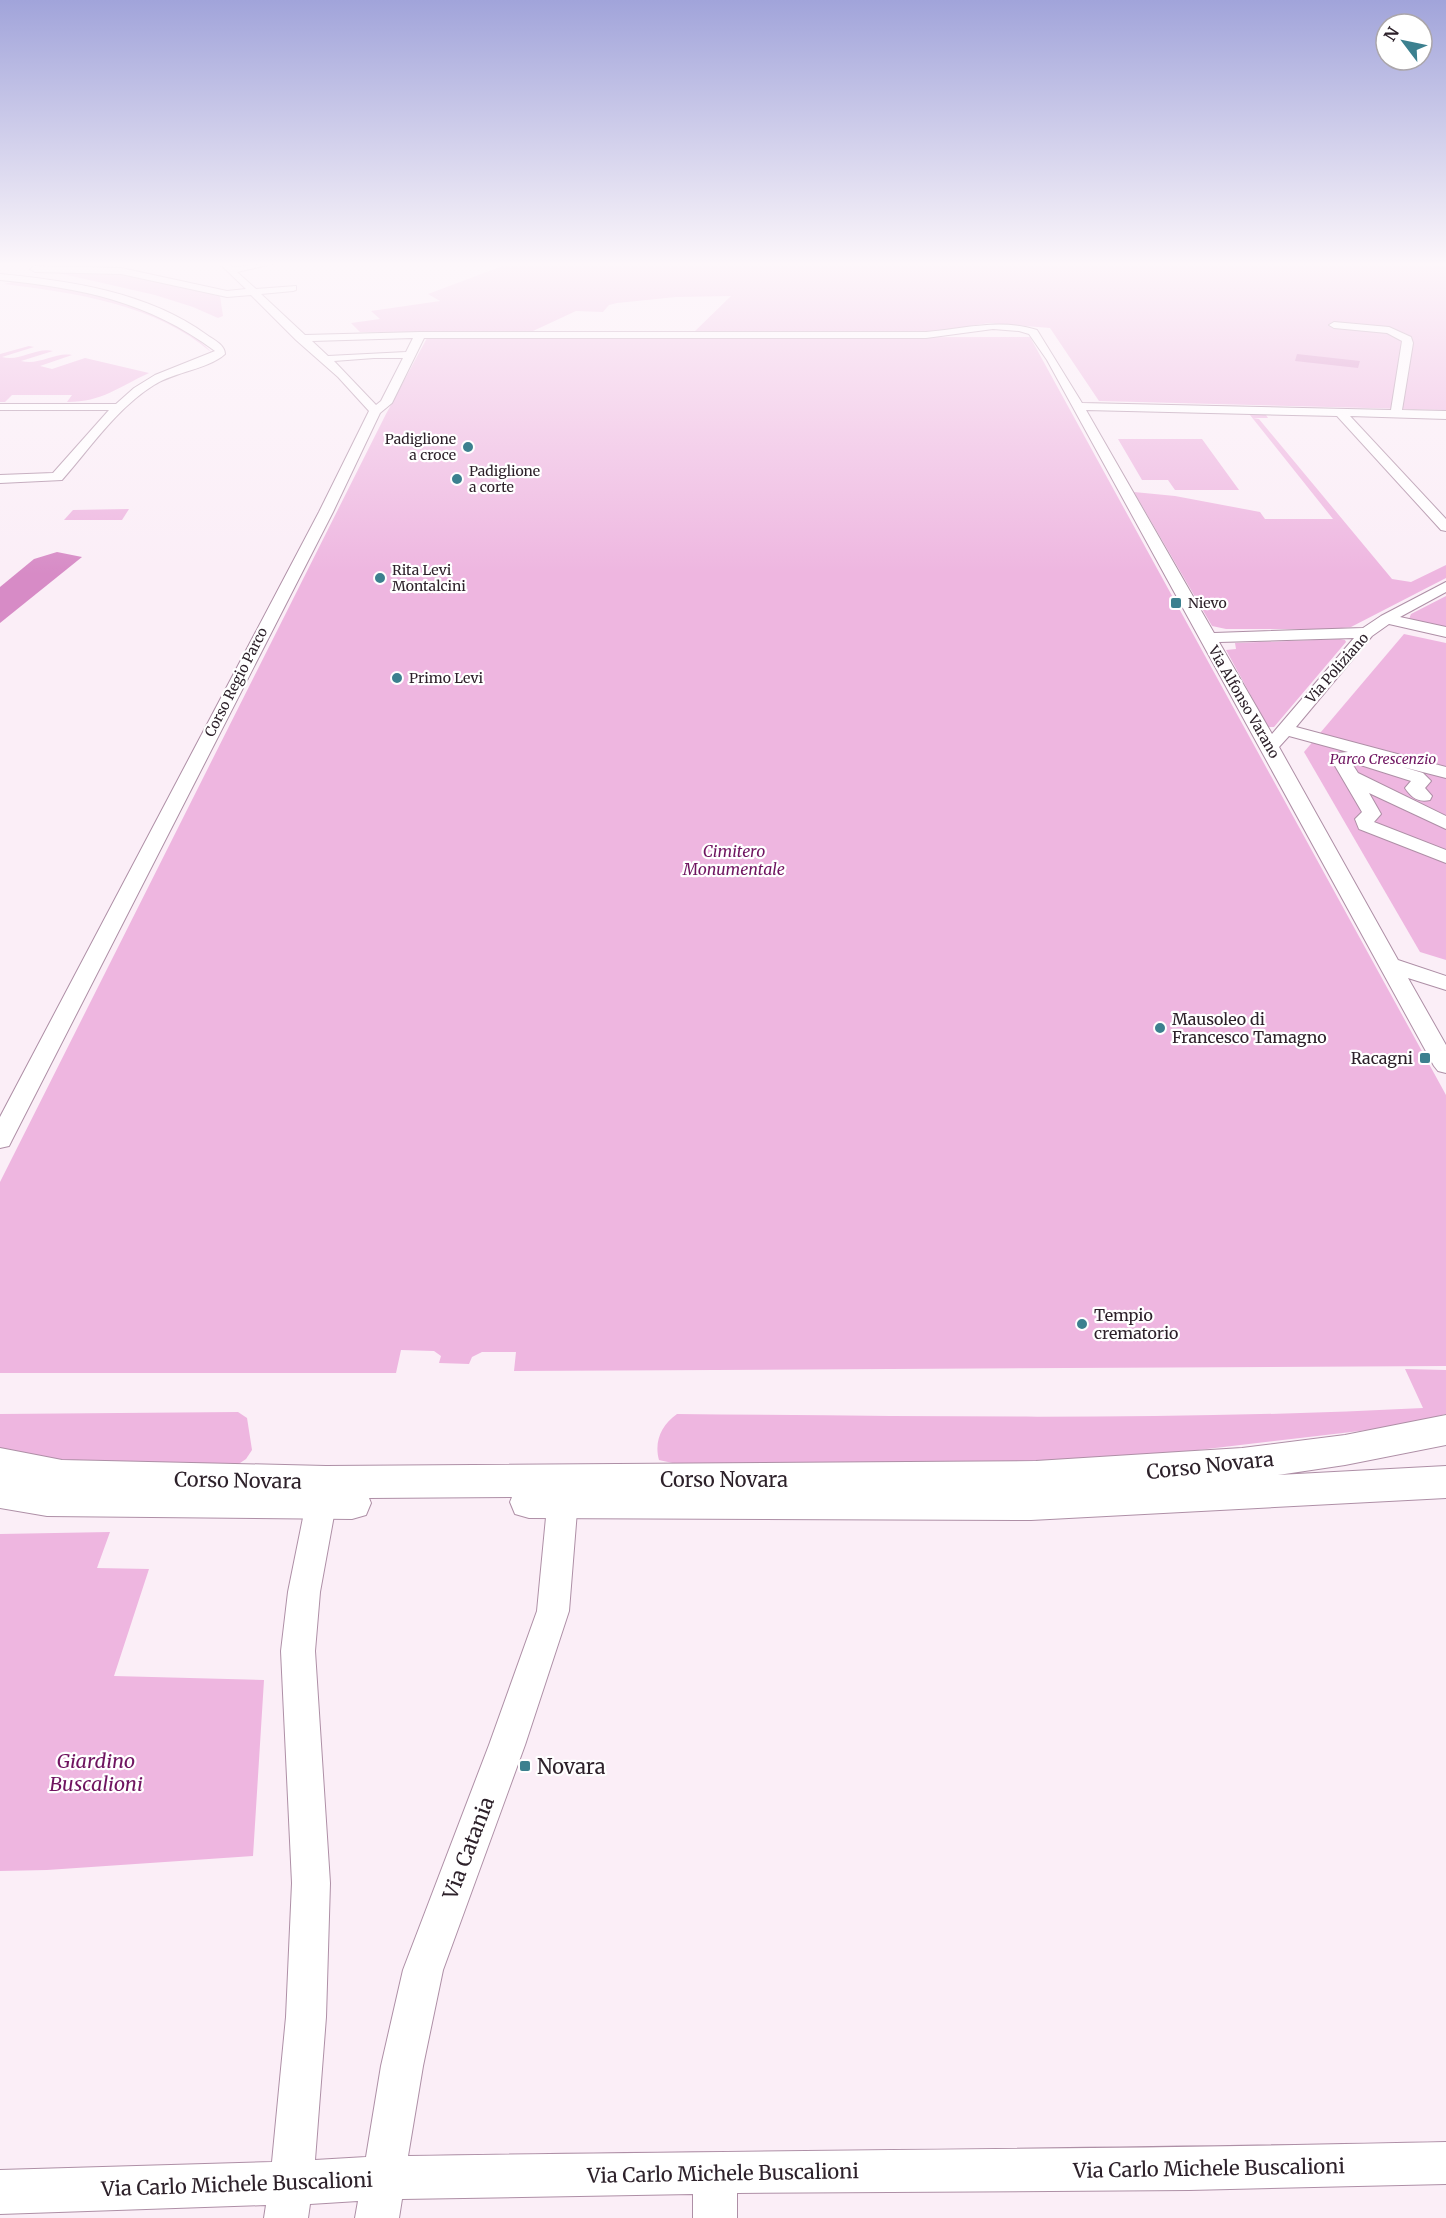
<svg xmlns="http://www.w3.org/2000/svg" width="1446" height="2218" font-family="Merriweather,serif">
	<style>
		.green { fill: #eeb6e0 }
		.water { fill: #d78bc6 }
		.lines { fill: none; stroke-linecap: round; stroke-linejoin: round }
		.minor-casing { stroke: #ae8fa6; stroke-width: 2 }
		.major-casing { stroke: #ae8fa6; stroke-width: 2 }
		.minor { fill: #fff; fill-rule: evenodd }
		.major { fill: #fff; fill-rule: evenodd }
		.poi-dot { fill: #3c808f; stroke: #fff; stroke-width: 2 }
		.labels { text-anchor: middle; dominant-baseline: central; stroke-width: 4.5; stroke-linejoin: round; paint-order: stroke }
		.far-poi-label { font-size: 14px; fill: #2d212a; stroke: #fff; text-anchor: start }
		.far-street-label { font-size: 14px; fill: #2d212a; stroke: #fff }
		.far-park-label { font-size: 14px; font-style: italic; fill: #6f1460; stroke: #fff }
		.park-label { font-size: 16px; font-style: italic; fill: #6f1460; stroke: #fff }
		.poi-label { font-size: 16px; fill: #2d212a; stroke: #fff; text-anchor: start }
		.near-street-label { font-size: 20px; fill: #2d212a; stroke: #fff }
		.near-park-label { font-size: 20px; font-style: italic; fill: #6f1460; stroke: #fff }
		.near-poi-label { font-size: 20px; fill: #2d212a; stroke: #fff; text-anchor: start }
	</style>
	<rect width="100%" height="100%" fill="#fbeef7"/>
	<g class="green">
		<polygon points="508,264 1446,264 1446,410 1099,401 1050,328 989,323 929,333 693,333 731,296 676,297 617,303 609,305 603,312 576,311 533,331 360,332 351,323 380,319 371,311 440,301 428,294"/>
		<polygon points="116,271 216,294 220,296 223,316 218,318 193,307 155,295 54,272"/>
		<path d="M16,281c63,9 152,21 196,72 -56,-49 -137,-60 -208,-69z"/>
		<polygon points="1030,337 1446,1095 1446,1366 514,1371 516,1352 482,1352 472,1357 469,1364 439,1363 441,1356 434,1351 401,1350 396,1373 0,1373 0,1182 386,414 427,338"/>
		<path d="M29,346l5,1 -32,10c18,5 34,-10 51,-6l-32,10c18,5 33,-9 51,-6l-32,11 12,3 33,-11 64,15c-31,14 -46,29 -82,29l5,-7h-60l-7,7h-5v-48z"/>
		<polygon points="1250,415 1266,415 1268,418 1253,418 1259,419 1392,579 1411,582 1446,565 1446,578 1351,627 1333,629 1226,629 1212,626 1134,492 1175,496 1260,512 1265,519 1333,519"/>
		<polygon points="1118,439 1202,439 1239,490 1175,490 1168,480 1142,480"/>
		<polygon points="129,509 122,520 64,520 73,510"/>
		<polygon points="1446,596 1446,630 1409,619 1411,614"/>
		<polygon points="1404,634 1446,643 1446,960 1420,952 1304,752"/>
		<polygon points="1340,639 1345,640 1346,642 1274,727 1268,727 1226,650 1236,649 1235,643"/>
		<path d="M1405,1369l41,1v44l-52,13 -255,30 -109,5 -353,2 -18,-4c-5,-18 2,-35 18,-46 248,2 498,7 746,-6z"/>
		<polygon points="238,1412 247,1418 252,1450 246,1459 234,1467 100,1469 0,1454 0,1414"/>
		<polygon points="110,1532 97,1568 149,1569 114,1676 264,1680 253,1856 47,1870 0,1871 0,1534"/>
	</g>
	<g class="water">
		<polygon points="1297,354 1360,361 1358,368 1295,361"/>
		<polygon points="57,552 82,557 0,623 0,587 34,559"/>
	</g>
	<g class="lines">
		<g class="minor-casing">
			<g id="minor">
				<path d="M220,264h9l3,3 40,-3 -35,8 19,17 40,-3v4l-3,1 -32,3 44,41 115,-3h506c38,-3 73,-14 111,-2l45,73 309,7 11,-69 -15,-8 -53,-5 -5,-3 5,-3 55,5 22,10 2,6 -11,67 44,1v8l-96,-3 96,103v12l-5,-1 -104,-114 -251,-6 128,223 149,-5 18,-12 65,-34v10l-46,25 46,10v10l-57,-13 -17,12 -76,91 150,40v11l-43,-11 20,6 8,8 -6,7 7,8 -2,4c-12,3 -19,-3 -25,-12l6,-7 -60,-19 7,11 88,43v13l-77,-36 12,21 -7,8 72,28v13l-87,-34 -4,-10 7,-7 -31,-53 5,-6 12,-1 -59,-16 -10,11 119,213 48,16v14l-38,-12 38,67v28l-8,-2 -4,-5 -387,-706 -18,-26 -10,-3 -26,-2 -67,9h-502l-32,65 -12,10 -47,99 -321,628 -3,6 -9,2v-31l319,-605 50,-101 -31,-34 -42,-37 -45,-45 -24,2 -106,-23 -86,-2 -5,-3 5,-3 86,2 106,23 19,-2zM413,338l-7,14 -78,4 -16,-15zM374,358h29l-22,43 -5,4 -42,-44zM1354,638l-82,96 -53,-92z"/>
				<path d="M0,274c71,7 148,18 207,61 7,5 18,10 18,19 -16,15 -51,18 -71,31 -37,23 -63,62 -92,95l-62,3v-8l53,-2 56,-63h-109v-6h116l18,-16 21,-13 60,-24c-67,-50 -134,-63 -215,-71z"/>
				<path d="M564,1473l11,4 4,9 -10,125 -44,134 -82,225 -20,96 -15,90c346,-6 692,-6 1038,-14v42l-257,6 -452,3v25h-44v-24l-291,5 -3,19h-44l3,-17 -48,3 -2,14h-44l2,-13 -266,9v-44l272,-8 14,-145 6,-134 -11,-232 7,-59 21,-104 4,-9 11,-4 11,4 4,9 -19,104 -5,59 15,232 -4,134 -11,143 51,-3 15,-91 22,-96 86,-225 48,-134 12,-125 4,-9z"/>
			</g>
		</g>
		<g class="major-casing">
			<polygon id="major" points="1446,1415 1446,1445 1345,1465 1278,1475 1446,1466 1446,1498 1031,1520 529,1518 515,1514 510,1502 512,1497 369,1498 371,1503 366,1515 352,1519 47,1516 0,1508 0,1448 62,1460 326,1466 1036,1461 1242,1448 1345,1435"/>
		</g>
		<use href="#minor" class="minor"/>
		<use href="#major" class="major"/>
	</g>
	<linearGradient id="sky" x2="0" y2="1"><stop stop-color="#a1a4da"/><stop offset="0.46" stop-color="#fdf7fb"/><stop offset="1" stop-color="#fdf7fb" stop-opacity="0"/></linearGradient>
	<rect width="1446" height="574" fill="url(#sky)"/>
	<g class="poi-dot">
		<circle cx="468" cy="447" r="6"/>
		<circle cx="457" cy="479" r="6"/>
		<circle cx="380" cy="578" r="6"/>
		<rect x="1170" y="597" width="12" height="12" rx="3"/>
		<circle cx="397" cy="678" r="6"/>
		<circle cx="1160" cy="1028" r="6"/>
		<rect x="1419" y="1052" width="12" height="12" rx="3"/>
		<circle cx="1082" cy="1324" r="6"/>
		<rect x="519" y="1760" width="12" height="12" rx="3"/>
	</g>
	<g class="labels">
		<g class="far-poi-label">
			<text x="456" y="439" text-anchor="end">Padiglione<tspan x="456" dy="16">a croce</tspan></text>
			<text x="469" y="471">Padiglione<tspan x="469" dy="16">a corte</tspan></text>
			<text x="392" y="570">Rita Levi<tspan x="392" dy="16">Montalcini</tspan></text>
			<text x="1188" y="603">Nievo</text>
			<text x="409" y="678">Primo Levi</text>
		</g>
		<g class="far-street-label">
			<text transform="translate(1337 668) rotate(-49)">Via Poliziano</text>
			<text transform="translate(236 682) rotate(-63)">Corso Regio Parco</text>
			<text transform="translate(1244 702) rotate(60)">Via Alfonso Varano</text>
		</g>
		<g class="far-park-label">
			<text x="1383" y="759">Parco Crescenzio</text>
		</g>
		<g class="park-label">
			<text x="734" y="851">Cimitero<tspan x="734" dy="18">Monumentale</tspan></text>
		</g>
		<g class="poi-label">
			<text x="1172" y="1019">Mausoleo di<tspan x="1172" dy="18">Francesco Tamagno</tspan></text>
			<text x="1413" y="1058" text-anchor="end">Racagni</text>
			<text x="1094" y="1315">Tempio<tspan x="1094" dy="18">crematorio</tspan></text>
		</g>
		<g class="near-street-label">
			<text transform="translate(1210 1465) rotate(-6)">Corso Novara</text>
			<text x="724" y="1479">Corso Novara</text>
			<text transform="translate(238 1480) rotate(1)">Corso Novara</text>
			<text transform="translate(468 1848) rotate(-69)">Via Catania</text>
			<text transform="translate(1209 2168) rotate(-1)">Via Carlo Michele Buscalioni</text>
			<text transform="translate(723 2173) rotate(-1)">Via Carlo Michele Buscalioni</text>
			<text transform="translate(237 2184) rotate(-2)">Via Carlo Michele Buscalioni</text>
		</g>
		<g class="near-park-label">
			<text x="96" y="1760">Giardino<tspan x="96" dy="23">Buscalioni</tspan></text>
		</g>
		<g class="near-poi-label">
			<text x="537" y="1766">Novara</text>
		</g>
	</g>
	<g transform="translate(1404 42) rotate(302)"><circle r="28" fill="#ffffff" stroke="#aba6aa" stroke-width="1.5"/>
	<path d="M0-4.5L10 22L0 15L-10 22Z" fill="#3c808f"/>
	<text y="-9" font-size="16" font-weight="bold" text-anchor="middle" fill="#2d212a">N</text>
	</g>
</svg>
